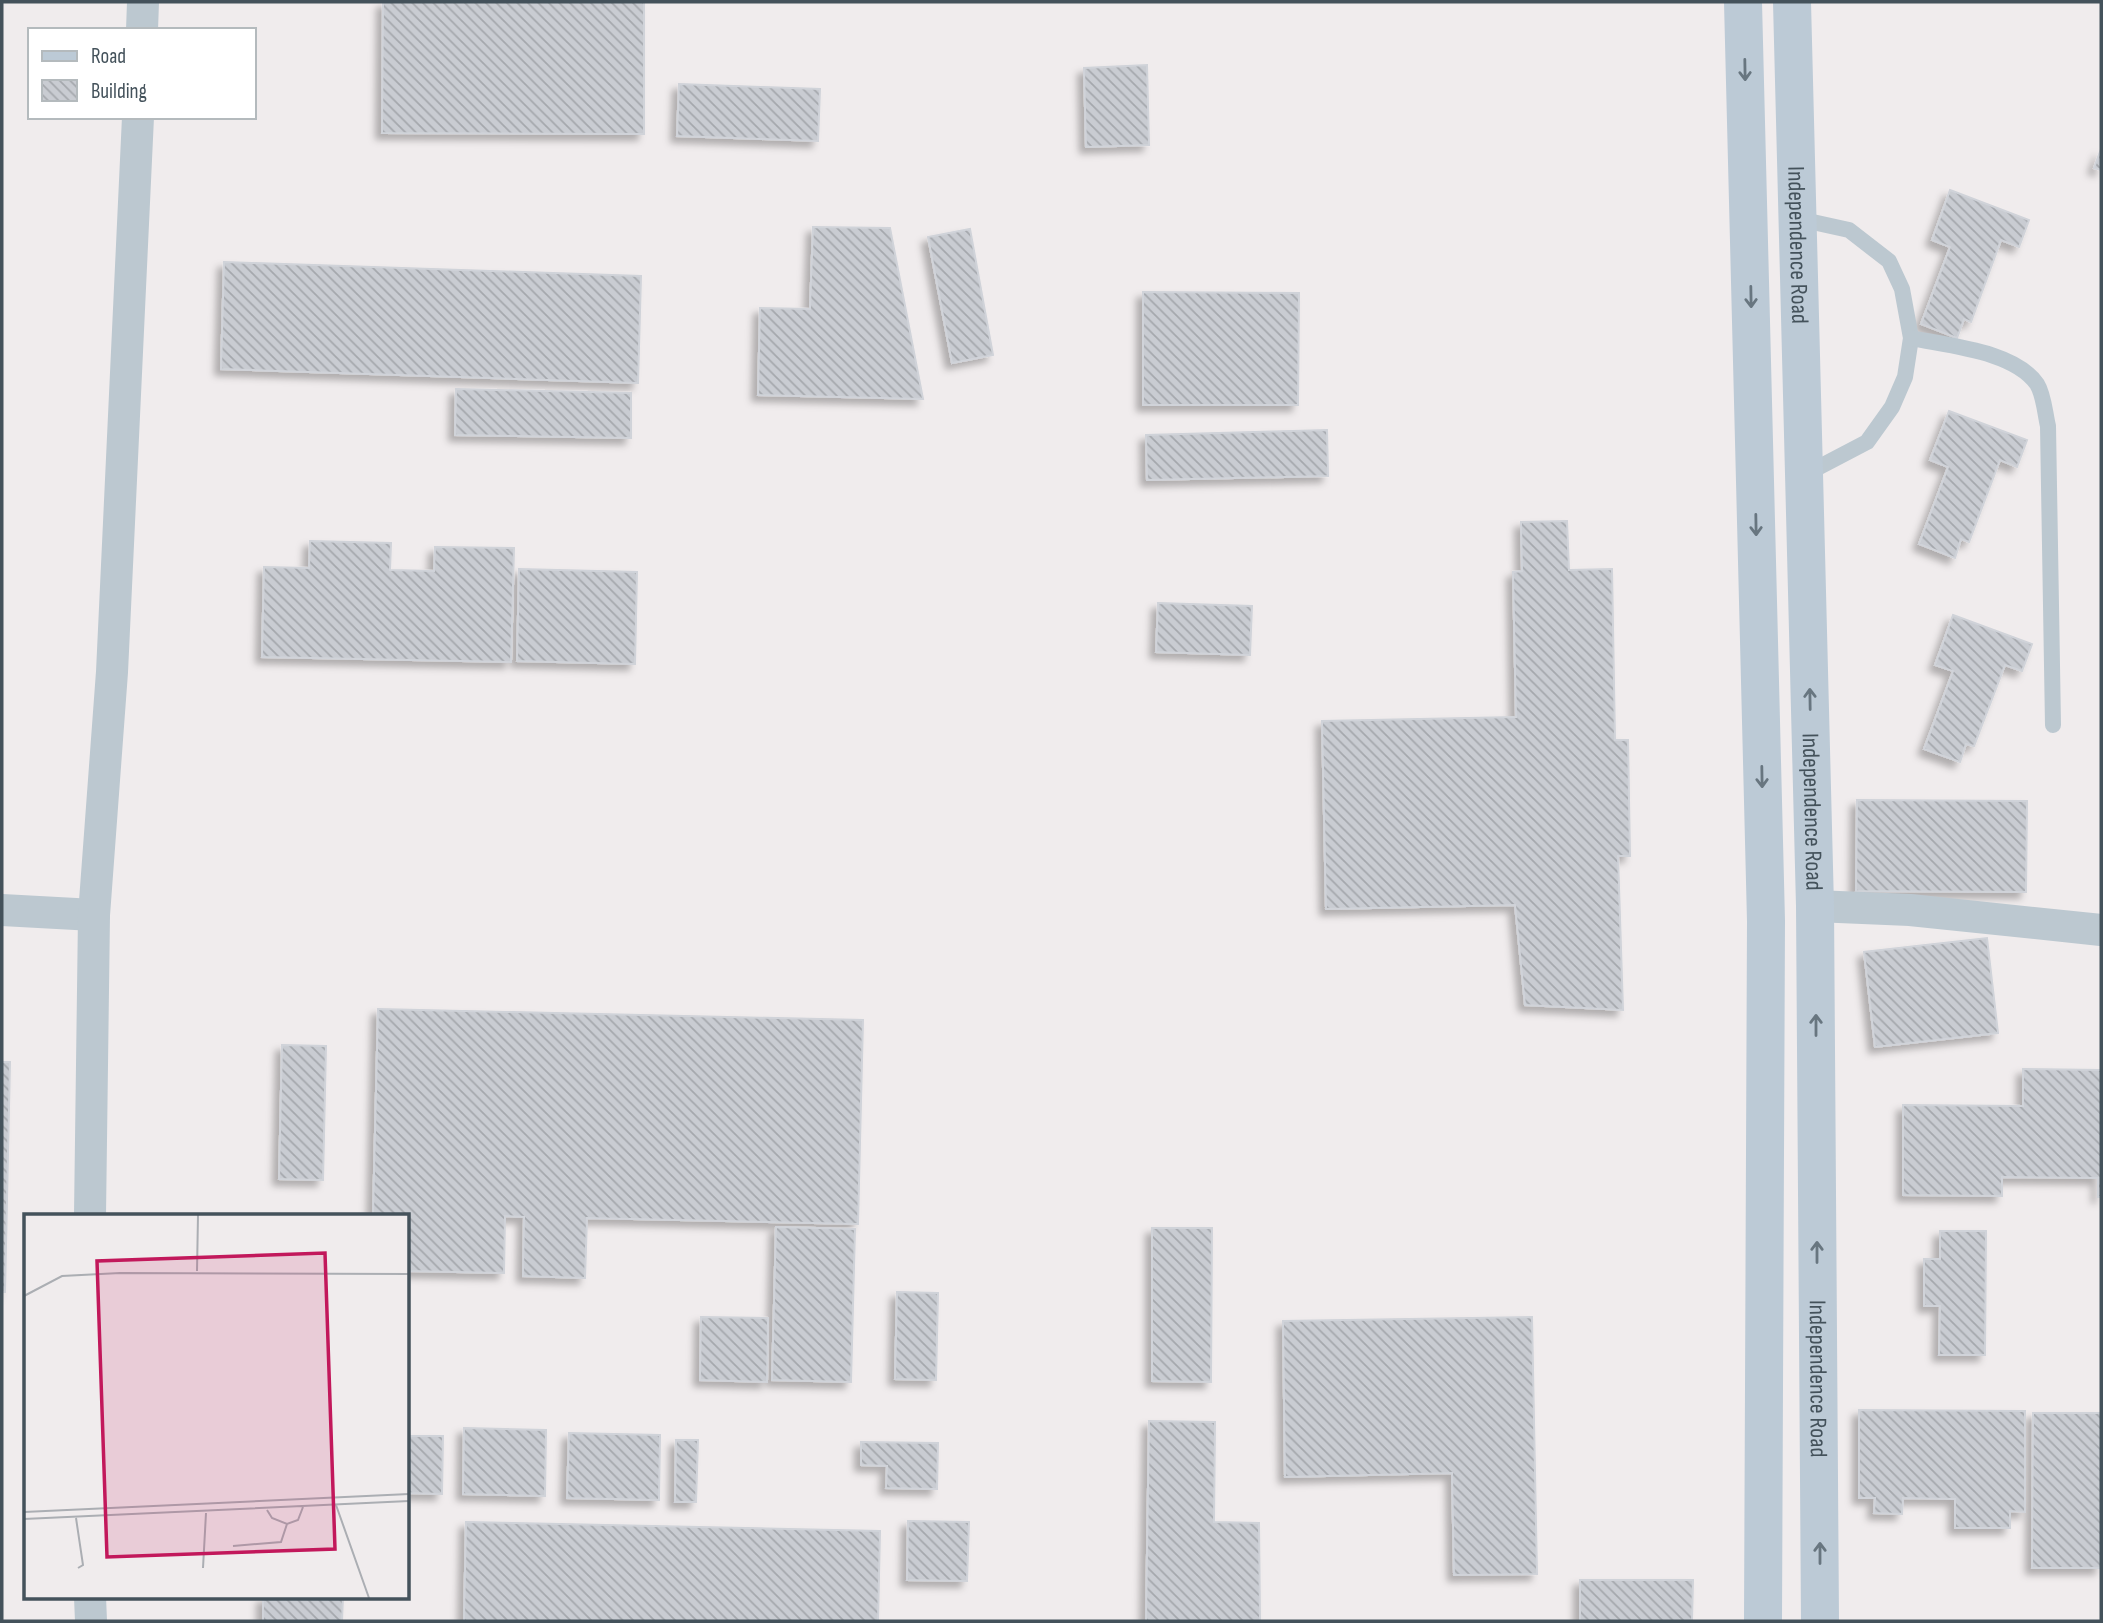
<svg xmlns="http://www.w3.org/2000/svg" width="2103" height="1623" font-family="'Sofia Sans Condensed',sans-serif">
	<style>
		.building { fill: url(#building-back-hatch); stroke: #d0d3d9; stroke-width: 2; filter: url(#shadow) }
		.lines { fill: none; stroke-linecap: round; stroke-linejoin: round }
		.service { stroke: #bcc8d0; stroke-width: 16 }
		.minor { stroke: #bcc8d0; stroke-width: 32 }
		.secondary { stroke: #bccad6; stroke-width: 38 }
		.oneway { stroke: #687680 }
		.labels { text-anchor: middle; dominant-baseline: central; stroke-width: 7; stroke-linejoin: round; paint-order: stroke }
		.street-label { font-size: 24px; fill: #44525b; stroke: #fff }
		.inset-road { fill: none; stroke: #abaeb3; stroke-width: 2 }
		.view { fill: #c2185b; fill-opacity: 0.15; stroke: #c2185b; stroke-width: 3.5 }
		.inset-edge { fill: none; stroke: #44525b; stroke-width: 3.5 }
	</style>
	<defs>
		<pattern id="building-back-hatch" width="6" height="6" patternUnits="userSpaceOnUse" patternTransform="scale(1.75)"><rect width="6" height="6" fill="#c9ccd2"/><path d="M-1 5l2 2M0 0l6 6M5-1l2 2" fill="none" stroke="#a5a8ad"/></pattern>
		<filter id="shadow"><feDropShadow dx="-6" dy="6" stdDeviation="3.5" flood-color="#0004"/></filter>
	</defs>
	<rect width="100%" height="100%" fill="#f0eced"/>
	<g class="building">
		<polygon points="383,2 644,2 644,134 382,133"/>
		<polygon points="1147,65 1149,145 1086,147 1084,68"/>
		<polygon points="679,84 820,89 818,141 677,136"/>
		<polygon points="2101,149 2101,170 2094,168"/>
		<polygon points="1950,190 2029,220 2019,247 2001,240 1971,322 1964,319 1957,338 1921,324 1950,247 1932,240"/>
		<polygon points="813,227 890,228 923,399 758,395 760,308 810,309"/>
		<polygon points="970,229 993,355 952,363 928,237"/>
		<polygon points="224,262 641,276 638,383 221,369"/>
		<polygon points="1143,292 1299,293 1298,405 1143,405"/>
		<polygon points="456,389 631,393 631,438 455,435"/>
		<polygon points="1949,411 2027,440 2017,467 2000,460 1969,542 1961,539 1955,558 1919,544 1948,467 1930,460"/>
		<polygon points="1327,430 1328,476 1147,480 1146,435"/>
		<polygon points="1567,521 1569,570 1612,569 1615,740 1628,740 1630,856 1618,856 1623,1010 1525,1005 1515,905 1326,909 1322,721 1516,717 1513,572 1522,571 1521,522"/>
		<polygon points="310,541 391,543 390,570 434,571 435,547 514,548 511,662 262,657 264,567 309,568"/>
		<polygon points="519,569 637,572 635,664 517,661"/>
		<polygon points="1158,603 1252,606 1250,655 1156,652"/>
		<polygon points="1953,615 2032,644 2022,671 2005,665 1974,746 1966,744 1960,762 1924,749 1953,671 1935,665"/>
		<polygon points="1857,800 2027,801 2026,892 1856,891"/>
		<polygon points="1987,938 1998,1033 1875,1047 1864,952"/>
		<polygon points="378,1009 863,1020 858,1224 587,1218 585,1278 523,1276 524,1217 505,1216 504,1273 408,1271 408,1215 373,1215"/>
		<polygon points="282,1045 326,1046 323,1180 279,1179"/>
		<polygon points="2,1062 10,1062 5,1292 2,1292"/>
		<polygon points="2023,1069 2101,1070 2101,1197 2098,1197 2098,1178 2002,1177 2002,1196 1903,1195 1903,1105 2023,1106"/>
		<polygon points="776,1227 855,1229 851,1382 772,1380"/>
		<polygon points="1152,1228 1212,1228 1211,1382 1152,1381"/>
		<polygon points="1940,1231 1986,1231 1985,1355 1939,1355 1940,1306 1924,1306 1924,1259 1940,1259"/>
		<polygon points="897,1292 938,1293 936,1380 895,1379"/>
		<polygon points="701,1317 768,1318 767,1382 700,1380"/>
		<polygon points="1532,1317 1537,1574 1454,1575 1452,1473 1285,1477 1283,1321"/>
		<polygon points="1859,1410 2025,1411 2025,1512 2010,1511 2010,1528 1955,1528 1955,1499 1903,1498 1902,1514 1874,1513 1875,1498 1859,1498"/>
		<polygon points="2033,1413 2101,1413 2101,1568 2032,1568"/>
		<polygon points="1149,1421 1215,1422 1214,1522 1259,1523 1260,1621 1146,1621"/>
		<polygon points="464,1428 546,1430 545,1496 463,1494"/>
		<polygon points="569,1433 660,1435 659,1500 567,1498"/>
		<polygon points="408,1436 443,1436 442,1494 408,1493"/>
		<polygon points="676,1440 698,1440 696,1502 675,1502"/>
		<polygon points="861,1442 938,1443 937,1489 886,1488 887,1466 861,1465"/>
		<polygon points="908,1521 969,1522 967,1581 907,1580"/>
		<polygon points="466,1522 880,1531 878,1621 464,1621"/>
		<polygon points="1580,1580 1693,1580 1692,1621 1580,1621"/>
		<polygon points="263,1597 343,1597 342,1621 263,1621"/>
	</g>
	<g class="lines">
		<g class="service">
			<polyline points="1799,219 1849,230 1889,261 1902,289 1911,338 1905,377 1892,407 1867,442 1804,475"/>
			<path d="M1911,338c38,8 103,13 126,46 7,11 8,30 11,42l5,299"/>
		</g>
		<g class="minor">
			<polyline points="142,30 143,2"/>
			<polyline points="1815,906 1910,910 2101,930"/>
			<polyline points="2,910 94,915"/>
			<polyline points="90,1215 94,915 112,672 138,117"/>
			<polyline points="90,1597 91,1621"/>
		</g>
		<g class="secondary">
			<polyline points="1743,2 1766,921 1763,1621"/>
			<path id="s1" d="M1792,2l23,904 5,715"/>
		</g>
	</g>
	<defs><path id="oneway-shaft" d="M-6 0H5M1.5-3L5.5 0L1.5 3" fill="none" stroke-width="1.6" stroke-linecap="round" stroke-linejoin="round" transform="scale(1.75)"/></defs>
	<g class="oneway">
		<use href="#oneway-shaft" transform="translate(1745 70) rotate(89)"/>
		<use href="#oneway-shaft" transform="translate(1751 297) rotate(89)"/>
		<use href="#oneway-shaft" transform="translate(1756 525) rotate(89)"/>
		<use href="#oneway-shaft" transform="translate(1810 699) rotate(-91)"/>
		<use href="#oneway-shaft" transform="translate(1762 777) rotate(89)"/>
		<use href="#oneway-shaft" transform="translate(1816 1025) rotate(-90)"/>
		<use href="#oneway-shaft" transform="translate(1817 1252) rotate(-90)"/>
		<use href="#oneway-shaft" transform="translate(1820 1553) rotate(-90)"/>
	</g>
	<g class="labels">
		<g class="street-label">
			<text stroke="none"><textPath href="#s1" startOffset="243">Independence Road</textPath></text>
			<text stroke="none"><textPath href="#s1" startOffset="810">Independence Road</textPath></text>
			<text stroke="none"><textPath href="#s1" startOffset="1377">Independence Road</textPath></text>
		</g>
	</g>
	<g transform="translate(24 1214)">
		<rect width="385" height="385" fill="#f0eced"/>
		<path class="inset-road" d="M173,57l1,-56M0,82l38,-20 58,-3 289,1M312,291l33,93M243,296l5,8 15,6 11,-4 5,-13M0,298l385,-18M52,304l7,47 -5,3M0,305l385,-18M209,332l48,-4 6,-18M179,354l3,-55"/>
		<path class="view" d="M301,39l10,296 -228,8 -10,-296z"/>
		<rect width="385" height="385" class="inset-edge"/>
	</g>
	<rect width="2103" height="1623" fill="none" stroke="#44525b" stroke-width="7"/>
	<rect x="28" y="28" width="228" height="91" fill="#ffffff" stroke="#b4babd" stroke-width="2"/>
	<rect x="42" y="51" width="35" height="10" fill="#bccad6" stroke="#b4babd" stroke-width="2"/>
	<text x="91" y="63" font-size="21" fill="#44525b">Road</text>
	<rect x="42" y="80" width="35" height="21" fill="url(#building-back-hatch)" stroke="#b4babd" stroke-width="2"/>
	<text x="91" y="98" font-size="21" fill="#44525b">Building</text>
</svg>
